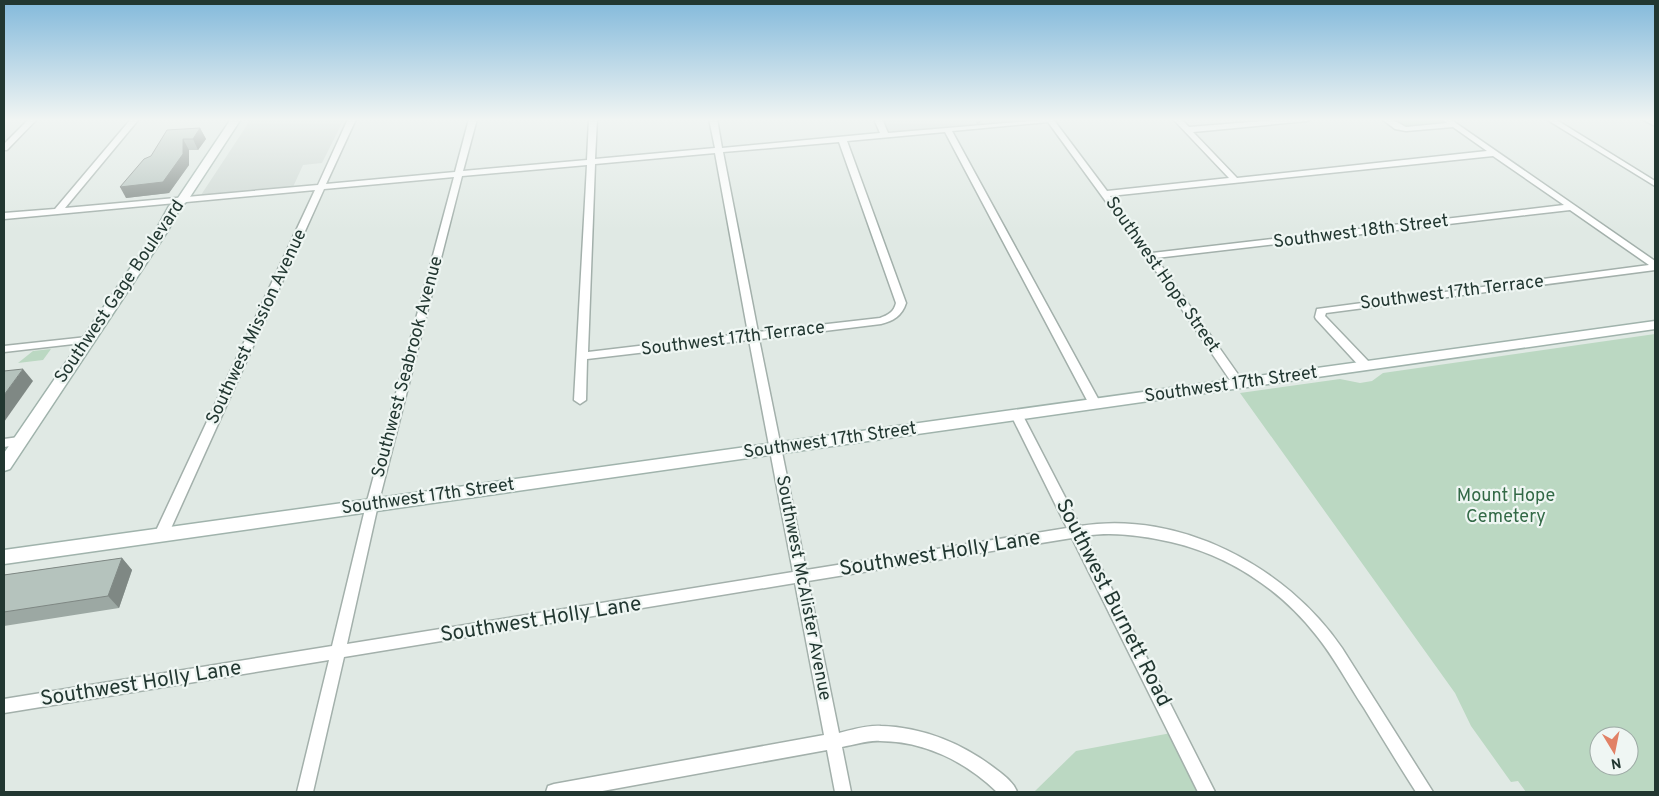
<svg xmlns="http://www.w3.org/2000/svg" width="1659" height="796" font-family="Overpass,sans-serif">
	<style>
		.built { fill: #ced8d3 }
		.green { fill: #bbd8c2; fill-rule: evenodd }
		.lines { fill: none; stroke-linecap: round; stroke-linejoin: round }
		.street-casing { stroke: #a3b0ab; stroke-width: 3 }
		.secondary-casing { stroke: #a0b3ac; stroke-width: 3 }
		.street { fill: #fff; fill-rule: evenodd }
		.secondary { fill: #fff; fill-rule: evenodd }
		.wall { fill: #9ca8a3 }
		.shaded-wall { fill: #7f8884 }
		.building { fill: #b5c3bd; stroke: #7f8884 }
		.labels { text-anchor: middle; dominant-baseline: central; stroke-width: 4.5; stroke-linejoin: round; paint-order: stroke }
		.street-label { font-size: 18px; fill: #223731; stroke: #eff6f3 }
		.park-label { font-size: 18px; fill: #326946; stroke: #eff6f3 }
		.near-street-label { font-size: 21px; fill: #223731; stroke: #eff6f3 }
	</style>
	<rect width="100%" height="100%" fill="#e0e9e4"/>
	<g class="built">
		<polygon points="251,119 344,119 322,163 303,165 293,187 201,195"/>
		<polygon points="883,119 1042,119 894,132 888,130"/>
	</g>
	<g class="green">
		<polygon points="1391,119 1442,119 1448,123 1406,128"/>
		<path d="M1655,334v458h-129l-8,-11 -7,1 -40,-56 -16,-33 -215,-300 100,-14 20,4 12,-2 11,-8zM1599,736h30v30h-30z"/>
		<polygon points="51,349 43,360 18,363 33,351"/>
		<polygon points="1171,733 1203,792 1034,792 1076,751"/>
	</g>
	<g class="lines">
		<g class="street-casing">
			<g id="street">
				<polygon points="29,119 37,119 7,150 4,150 4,144"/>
				<path d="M131,119h8l-74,89 253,-23 30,-66h8l-30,65 129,-12 14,-53h8l-14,52 124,-11 2,-41h8l-2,40 120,-11 -6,-29h8l5,29 158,-15 -6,-14h8l6,14 165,-14 54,72 122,-13 -56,-59h8l8,8 97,-8h25l-4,2 -114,11 44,46 250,-27 -34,-24 -47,4 -11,-2 -13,-10h9l15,8 41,-4 -5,-4h8l205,142v9l-329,43 -1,3 45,47 1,3 -1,3h-8l-46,-50 -1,-2 2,-8 332,-44 -79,-55 -414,48 86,122 2,3 -6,4 -4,-1 -87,-128 -99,-136 -96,9 149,273 -6,4 -6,-4 -144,-272 -98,9 59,162c-4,13 -13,18 -25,21l-122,15 47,231 261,-42 -56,-113 2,-3h8l59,114c99,-16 206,40 262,122l91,144h-17c-18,-28 -35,-56 -52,-84 -16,-24 -30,-51 -48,-73 -36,-46 -88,-80 -145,-93 -27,-6 -58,-11 -86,-6l130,256h-17l-126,-254 -264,43 31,152c13,-3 28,-8 42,-7 42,1 83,18 116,44 8,6 17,13 20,22h-20c-31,-30 -72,-51 -117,-51 -12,-1 -26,4 -38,6l9,45h-16l-8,-42 -230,42h-51l2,-6 6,-2 270,-49 -29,-152 -451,74 -31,135h-16l32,-132 -325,53v-14l328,-53 34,-141 88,-328 -130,12 -156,346 -2,4 -5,1 -5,-1 -2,-4 161,-345 -311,29v-6l51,-4zM839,142l57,161c-2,9 -8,12 -16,15l-122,14 -35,-180zM715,153l33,180 -160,19 7,-188zM1493,156l71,49 -412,48 -42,-57zM587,165l-13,235 6,4 6,-4 1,-41 162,-19 44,232 -446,72 31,-139 84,-329z"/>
				<polygon points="1546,119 1555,119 1655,181 1655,186"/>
				<polygon points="1642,119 1651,119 1655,121 1655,126"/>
				<polygon points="87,337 91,338 92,340 91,342 4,352 4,346"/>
				<polygon points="19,437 23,438 25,441 23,444 4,447 4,439"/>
			</g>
		</g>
		<g class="secondary-casing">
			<g id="secondary">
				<polygon points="231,119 241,119 188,200 180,208 167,232 10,469 4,471 4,453 155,232 169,206 178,198"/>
				<polygon points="1655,321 1655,329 4,564 4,550"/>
			</g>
		</g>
		<use href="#street" class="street"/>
		<use href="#secondary" class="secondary"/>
	</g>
	<g class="wall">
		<polygon points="974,119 981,119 980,123 977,124"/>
		<polygon points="200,128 206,139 198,150 189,150 189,165 169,193 126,198 151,156"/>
		<polygon points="122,558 132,570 119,608 4,626 4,575"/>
	</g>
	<g class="shaded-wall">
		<polygon points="200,128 206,139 198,150 193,139"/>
		<polygon points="183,139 189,150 189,165 169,193 126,198 120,187"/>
		<polygon points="23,369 33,381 4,422 4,395"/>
		<polygon points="122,558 132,570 119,608 108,596"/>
	</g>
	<g class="building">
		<polygon points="200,128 193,139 183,139 183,154 163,182 120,187 144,159 151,156 167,130"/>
		<polygon points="23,369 4,395 4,371"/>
		<polygon points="122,558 108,596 4,612 4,575"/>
	</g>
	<linearGradient id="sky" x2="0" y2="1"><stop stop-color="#83b9db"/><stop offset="0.52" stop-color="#f1f5f3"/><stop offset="1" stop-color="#f1f5f3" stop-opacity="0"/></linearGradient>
	<rect width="1659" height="230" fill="url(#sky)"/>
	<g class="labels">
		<g class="street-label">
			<text transform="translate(1361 232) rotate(-7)">Southwest 18th Street</text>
			<text transform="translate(1162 275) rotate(55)">Southwest Hope Street</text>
			<text transform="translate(120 292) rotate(-56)">Southwest Gage Boulevard</text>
			<text transform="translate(1452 293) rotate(-7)">Southwest 17th Terrace</text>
			<text transform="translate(257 327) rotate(-65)">Southwest Mission Avenue</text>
			<text transform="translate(733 339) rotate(-7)">Southwest 17th Terrace</text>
			<text transform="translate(408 367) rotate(-75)">Southwest Seabrook Avenue</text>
			<text transform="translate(1231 385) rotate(-8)">Southwest 17th Street</text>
			<text transform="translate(830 441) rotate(-8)">Southwest 17th Street</text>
			<text transform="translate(428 497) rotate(-8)">Southwest 17th Street</text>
			<text transform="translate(803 588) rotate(79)">Southwest McAlister Avenue</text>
		</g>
		<g class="park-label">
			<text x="1506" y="496">Mount Hope<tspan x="1506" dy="21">Cemetery</tspan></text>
		</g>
		<g class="near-street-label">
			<text transform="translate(940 554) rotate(-9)">Southwest Holly Lane</text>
			<text transform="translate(1113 603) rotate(63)">Southwest Burnett Road</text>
			<text transform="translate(541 620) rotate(-9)">Southwest Holly Lane</text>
			<text transform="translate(141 684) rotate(-9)">Southwest Holly Lane</text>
		</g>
	</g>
	<rect width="1659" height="796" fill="none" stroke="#223731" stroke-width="10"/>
	<g transform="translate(1614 751) rotate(170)"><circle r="24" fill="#eff6f3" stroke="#9daaa5"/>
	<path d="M0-4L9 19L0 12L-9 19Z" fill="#e18165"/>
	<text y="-8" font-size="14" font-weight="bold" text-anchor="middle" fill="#223731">N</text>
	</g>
</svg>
